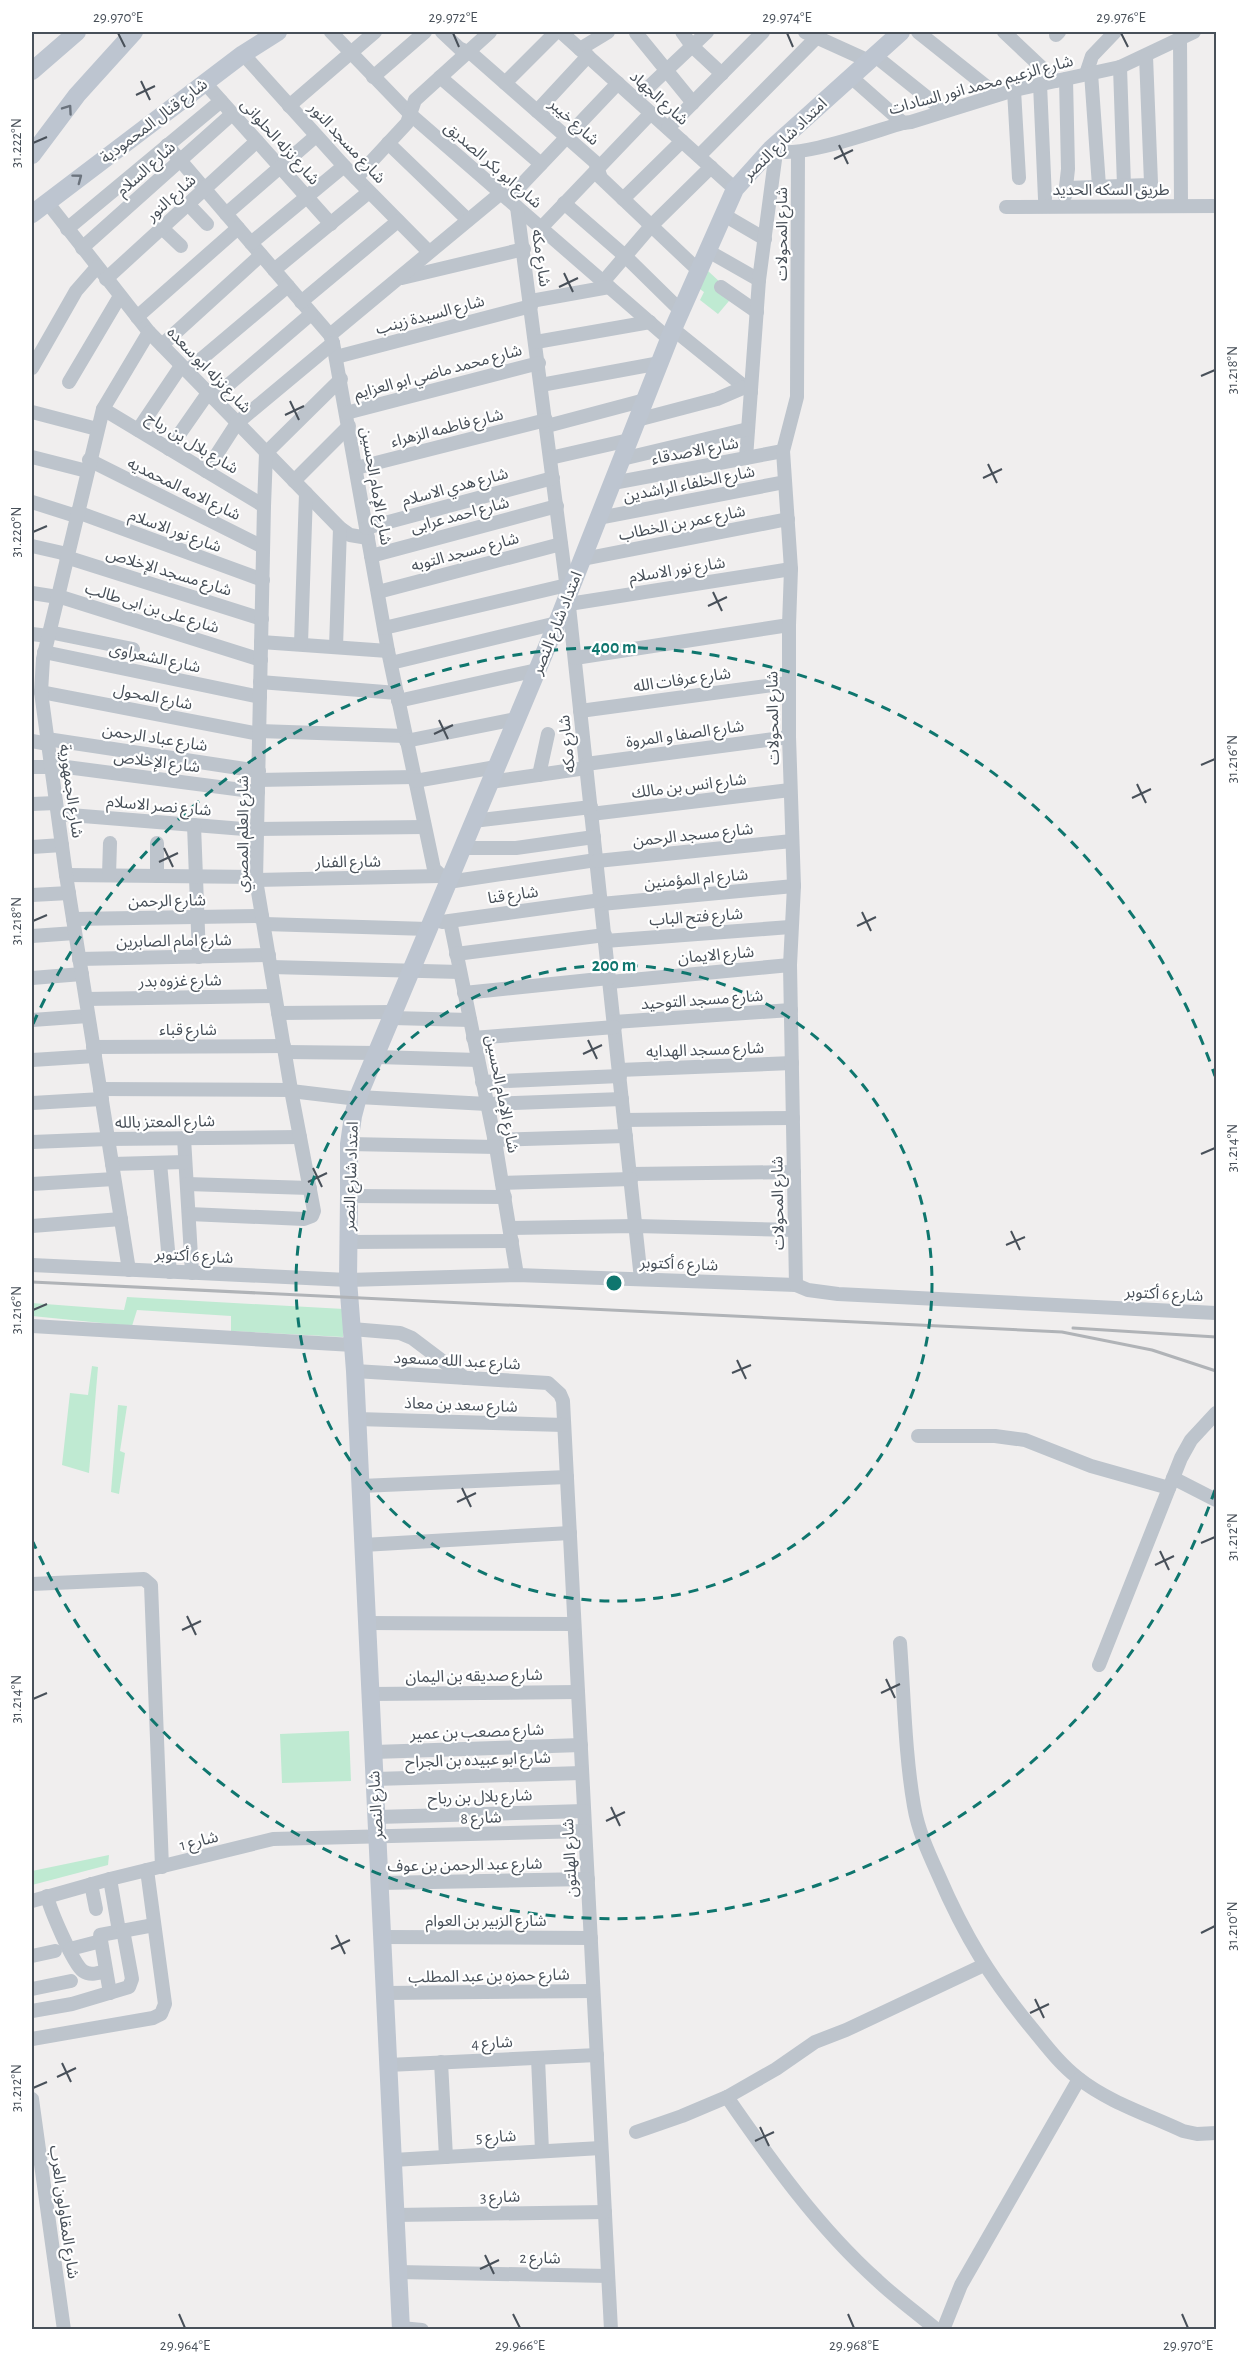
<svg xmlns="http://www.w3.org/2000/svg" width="1248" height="2361" viewBox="0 0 1248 2361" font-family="'Alegreya Sans','Noto Sans Arabic',sans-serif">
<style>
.green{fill:#bfead2}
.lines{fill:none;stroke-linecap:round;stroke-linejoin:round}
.street{stroke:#bdc4cc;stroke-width:14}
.secondary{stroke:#bdc5d0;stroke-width:18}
.rail{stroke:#b0b3b7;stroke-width:3}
.oneway{stroke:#6b737d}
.ticks{fill:none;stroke:#485059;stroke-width:2}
.ring{fill:none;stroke:#0f766e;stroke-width:3;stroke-dasharray:10 8}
.labels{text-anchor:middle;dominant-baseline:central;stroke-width:4.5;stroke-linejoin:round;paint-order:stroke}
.street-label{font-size:16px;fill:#485059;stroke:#fff}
.centre{fill:#0f766e;stroke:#fff;stroke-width:3}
.ring-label{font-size:18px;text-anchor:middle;font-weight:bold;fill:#0f766e;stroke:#fff;stroke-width:4.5;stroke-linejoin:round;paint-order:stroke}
.neatline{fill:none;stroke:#485059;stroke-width:2}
.ticks-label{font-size:15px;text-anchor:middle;fill:#485059}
</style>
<rect width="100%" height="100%" fill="#f0eeee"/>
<!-- green -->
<g class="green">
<polygon points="708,271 734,295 718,314 700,300 704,292 697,287"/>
<polygon points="127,1297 344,1309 343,1337 231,1331 231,1316 137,1310 132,1326 32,1316 32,1303 124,1310"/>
<polygon points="92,1366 98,1367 89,1473 62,1465 70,1393 88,1395"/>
<polygon points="118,1405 127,1406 120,1451 125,1453 119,1494 111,1492"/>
<polygon points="349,1731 351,1781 282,1783 280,1734"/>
<polygon points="109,1855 108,1865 32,1885 32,1871"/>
</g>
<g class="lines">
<!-- street -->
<g class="street">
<polyline points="331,32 411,115 669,339"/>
<polyline points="442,32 459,48 472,54 595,162 601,178 699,271"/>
<polyline points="561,32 735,189"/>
<polyline points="682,32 692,46 722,74"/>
<polyline points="805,32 869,61"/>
<polyline points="918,32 997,95"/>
<polyline points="1004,32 1056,81"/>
<polyline points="636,33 693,103"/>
<polyline points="1056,35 1059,32"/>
<polyline points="1180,39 1181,206"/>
<polyline points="580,49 608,32"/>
<polyline points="243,54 344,166 429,252"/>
<polyline points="874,55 944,111"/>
<polyline points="1120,67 1124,186"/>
<polyline points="1091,73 1099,186"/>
<polyline points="1086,74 1092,56 1115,32"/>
<polyline points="373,77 425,32"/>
<polyline points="440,77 541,164"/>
<polyline points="851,77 903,123"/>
<polyline points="205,83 331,224"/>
<polyline points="505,83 556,32"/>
<polyline points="1040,84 1045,199"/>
<polyline points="1014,90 1019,178"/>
<polyline points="636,99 707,32"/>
<polyline points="289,106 375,32"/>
<polyline points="537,111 588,56"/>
<polyline points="668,128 763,32"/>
<polyline points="388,143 468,220"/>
<polyline points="167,145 330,335 333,343 388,651 434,869 448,882 596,860"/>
<path d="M 771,149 C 792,162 877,130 903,123 L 911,122 L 1014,90 L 1120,67 L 1194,32"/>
<polyline points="699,156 817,37"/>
<polyline points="356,178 407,123 415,100 490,32"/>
<polyline points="1067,188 1148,185 1151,183 1146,56"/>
<polyline points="1065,196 1068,169 1066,79"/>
<polyline points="508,199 618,83"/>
<polyline points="623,199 682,141"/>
<polyline points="47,202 149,332 340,528 350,535 368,538"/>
<polyline points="564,203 625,256 681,311"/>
<polyline points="188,204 207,224"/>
<polyline points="517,207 568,597 641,1279"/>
<polyline points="1006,207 1216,206"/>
<polyline points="226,214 316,136"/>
<polyline points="724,215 765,239"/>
<polyline points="162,228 181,246"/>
<polyline points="541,228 651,113"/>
<polyline points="67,229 221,101"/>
<polyline points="251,243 344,166"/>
<polyline points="82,248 232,114"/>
<polyline points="708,251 759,280"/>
<polyline points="274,270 369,192"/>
<polyline points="402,278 524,249"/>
<polyline points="106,279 257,141"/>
<polyline points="603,282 651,226 711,167"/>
<polyline points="721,287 757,312"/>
<polyline points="531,301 609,287"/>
<polyline points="301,302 398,221"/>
<polyline points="137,317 238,228"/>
<polyline points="673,329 751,392"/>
<polyline points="330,335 501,193"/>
<polyline points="536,342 650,322"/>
<polyline points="162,345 261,255"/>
<polyline points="336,357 531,306"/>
<polyline points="32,368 76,291 97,267"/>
<polyline points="187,371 288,286"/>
<polyline points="69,382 120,296"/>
<polyline points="541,385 660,363"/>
<polyline points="213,398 311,314"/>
<polyline points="103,409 264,506"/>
<polyline points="32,412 97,429"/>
<polyline points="346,413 539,363"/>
<polyline points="637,420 717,399 745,387"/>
<polyline points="547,426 645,400"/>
<polyline points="138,430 181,366"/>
<polyline points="169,449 208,393"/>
<polyline points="32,457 87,471"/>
<polyline points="550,458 629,440"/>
<polyline points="746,458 759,280 776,152"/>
<polyline points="622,459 748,429"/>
<polyline points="89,460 263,547"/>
<polyline points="356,468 546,420"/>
<polyline points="206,471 237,423 333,343"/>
<polyline points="294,481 349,426"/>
<polyline points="613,483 783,451"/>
<polyline points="32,502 76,516"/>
<polyline points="77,512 263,580"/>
<polyline points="599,518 785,482"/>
<polyline points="366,528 553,478"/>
<polyline points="32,546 67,554"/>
<polyline points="371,556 557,506"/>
<polyline points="66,557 262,619"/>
<polyline points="583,559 788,519"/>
<polyline points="378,592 561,544"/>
<polyline points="32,593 64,598 261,660"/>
<polyline points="569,604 791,569"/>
<polyline points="384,628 567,585"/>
<polyline points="49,632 133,649"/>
<polyline points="32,634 48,636"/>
<polyline points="261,642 388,651"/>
<polyline points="301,644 306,493"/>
<polyline points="336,647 340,528"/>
<polyline points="44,652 260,697"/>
<polyline points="575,658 789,625"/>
<polyline points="391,663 557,623"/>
<polyline points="260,682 397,693"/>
<polyline points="41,692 259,734"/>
<polyline points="398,701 537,670"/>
<polyline points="580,711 788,683"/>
<polyline points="259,731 405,736"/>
<polyline points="47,739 259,771"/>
<polyline points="32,741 48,744"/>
<polyline points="406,741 516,719"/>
<polyline points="586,764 789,737"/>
<polyline points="51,765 258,792"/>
<polyline points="32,767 51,767"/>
<polyline points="539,775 548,734"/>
<polyline points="258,780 414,777"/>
<polyline points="415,781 496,767"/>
<polyline points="490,782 586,768"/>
<polyline points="32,804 56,803"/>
<polyline points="58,814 257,830"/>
<polyline points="591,814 790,790"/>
<polyline points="473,821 591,807"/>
<polyline points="194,825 199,957"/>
<polyline points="257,829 424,827"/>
<polyline points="157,843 157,876"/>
<polyline points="32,847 62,845"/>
<polyline points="462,848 516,848 594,837"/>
<polyline points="597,861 792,841"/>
<polyline points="66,875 256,877"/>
<polyline points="109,875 110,843"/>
<polyline points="256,880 440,876"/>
<polyline points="32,895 69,893"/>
<polyline points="601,904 794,886"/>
<polyline points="73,919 262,916"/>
<polyline points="450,921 496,1147 517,1275"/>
<polyline points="442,922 601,900"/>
<polyline points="264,924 428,929"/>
<polyline points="32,936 75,933"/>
<polyline points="605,941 790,927"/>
<polyline points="456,954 605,935"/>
<polyline points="79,959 269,955"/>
<polyline points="271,967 460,972"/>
<polyline points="32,978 82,974"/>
<polyline points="610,982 790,965"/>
<polyline points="464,993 609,978"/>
<polyline points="86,999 275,996"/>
<polyline points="278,1013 394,1012"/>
<polyline points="392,1018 470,1020"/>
<polyline points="32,1020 88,1016"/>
<polyline points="614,1022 791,1010"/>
<polyline points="473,1038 615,1027"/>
<polyline points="93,1047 284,1046"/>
<polyline points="285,1052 378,1053"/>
<polyline points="377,1057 478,1060"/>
<polyline points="32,1060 95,1056"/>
<polyline points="619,1070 792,1063"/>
<polyline points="482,1082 620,1076"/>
<polyline points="100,1089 291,1090"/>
<polyline points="291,1091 358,1099"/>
<polyline points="358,1097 487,1104 622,1099"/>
<polyline points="32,1103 102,1099"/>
<polyline points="624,1120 793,1118"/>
<polyline points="184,1138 192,1273"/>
<polyline points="494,1140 626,1136"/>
<polyline points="32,1142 108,1139 300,1137"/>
<polyline points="349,1144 496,1147"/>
<polyline points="160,1163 170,1272"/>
<polyline points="112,1164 185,1162"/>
<polyline points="630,1174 794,1172"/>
<polyline points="502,1183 631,1179"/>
<polyline points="32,1184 114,1179"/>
<polyline points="187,1184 310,1188"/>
<polyline points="349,1196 505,1197"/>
<polyline points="189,1214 304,1219 312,1216 314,1211 291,1090 256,880 264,506 266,453 341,379"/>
<polyline points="32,1226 121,1219"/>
<polyline points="510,1228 636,1226 795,1230"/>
<polyline points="349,1242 512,1241"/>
<polyline points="32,1265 348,1280 517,1275 796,1285 808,1290 838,1294 1216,1313"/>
<polyline points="129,1270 66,875 41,692 43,659 103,409 149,332"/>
<polyline points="796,1285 790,965 794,886 789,737 789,625 791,569 783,451 797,397 798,152"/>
<polyline points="32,1326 353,1345"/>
<polyline points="352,1329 400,1333 412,1338 465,1378"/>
<polyline points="355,1371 548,1383 560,1394 563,1401 611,2330"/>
<polyline points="357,1419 564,1425"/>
<polyline points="918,1436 995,1436 1025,1440 1091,1466 1169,1488"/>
<polyline points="1173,1478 1216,1500"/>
<polyline points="361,1486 567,1477"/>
<polyline points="363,1545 570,1533"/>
<polyline points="32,1584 144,1579 151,1585 162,1867"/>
<polyline points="367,1623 574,1624"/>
<path d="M 900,1643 C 904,1695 905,1755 914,1806 C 918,1830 928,1852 938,1874 C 965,1937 991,1979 1035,2032 C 1048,2048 1061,2065 1078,2078 C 1108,2102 1149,2115 1183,2131 L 1197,2134 L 1216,2133"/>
<polyline points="1099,1665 1181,1458 1191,1440 1216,1413"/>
<polyline points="371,1694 578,1692"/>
<polyline points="374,1752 581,1745"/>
<polyline points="375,1779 582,1773"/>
<polyline points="377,1817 584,1811"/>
<polyline points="110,1879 119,1931"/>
<polyline points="380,1883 588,1879"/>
<polyline points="91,1884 96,1909"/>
<path d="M 47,1896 C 50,1909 73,1964 83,1971 C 90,1976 98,1973 106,1971"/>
<polyline points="32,1901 110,1879 273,1839 585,1831"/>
<polyline points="382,1937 591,1938"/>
<polyline points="70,1949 101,1941"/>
<polyline points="32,1956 55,1951"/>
<polyline points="32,1989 71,1981"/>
<polyline points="110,1993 100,1935 154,1925"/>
<polyline points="385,1993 593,1991"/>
<polyline points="32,2011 72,2004 129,1987 132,1979 123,1930"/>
<polyline points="32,2039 153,2018 161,2014 165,2004 147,1870"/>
<polyline points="538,2058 542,2151"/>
<polyline points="441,2062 446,2157"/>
<polyline points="388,2065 597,2055"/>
<path d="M 727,2097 C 772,2162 818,2227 877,2280 C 896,2298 917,2313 937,2330"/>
<polyline points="32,2099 64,2330"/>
<polyline points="636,2132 682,2116 727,2097 776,2069 815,2042 846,2030 984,1965"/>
<polyline points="393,2160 601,2148"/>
<polyline points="395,2215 605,2212"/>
<polyline points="398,2272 608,2276"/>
<polyline points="401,2328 422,2330"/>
<polyline points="943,2330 961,2285 1079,2079"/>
</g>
<!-- secondary -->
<g class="secondary">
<polyline points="32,71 77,32"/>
<polyline points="32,155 77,95 134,32"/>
<polyline points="32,214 243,54 278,32"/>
<polyline points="401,2330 355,1371 348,1280 349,1196 349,1144 353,1116 358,1097 557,623 673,329 735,189 771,149 901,32"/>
</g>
<!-- rail -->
<g class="rail">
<polyline points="32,1282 1062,1332 1152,1350 1216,1371"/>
<polyline points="1073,1328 1216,1337"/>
</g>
</g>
<!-- one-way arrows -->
<defs><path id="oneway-chevron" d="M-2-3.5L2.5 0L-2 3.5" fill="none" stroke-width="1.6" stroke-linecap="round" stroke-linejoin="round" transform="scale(1.5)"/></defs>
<g class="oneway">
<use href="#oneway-chevron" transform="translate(68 109) rotate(-55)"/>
<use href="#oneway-chevron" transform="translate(78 178) rotate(-37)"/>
</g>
<!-- ticks -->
<path class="ticks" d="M 118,33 L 125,47M 453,33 L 459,47M 787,33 L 793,47M 1121,33 L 1128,47M 141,81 L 150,100M 136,95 L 155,86M 33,143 L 47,137M 839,145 L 848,164M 834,159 L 853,150M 564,273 L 573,292M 559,287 L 578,278M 1201,376 L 1215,370M 290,401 L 299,420M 285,415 L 304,406M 988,464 L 997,483M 983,478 L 1002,469M 33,532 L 47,526M 713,592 L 722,611M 708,606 L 727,597M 439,720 L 448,739M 434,734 L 453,725M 1201,765 L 1215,759M 1137,784 L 1146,803M 1132,798 L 1151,789M 164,848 L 173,867M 159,862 L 178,853M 862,912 L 871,931M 33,921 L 47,915M 857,926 L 876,917M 588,1040 L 597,1059M 583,1054 L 602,1045M 1201,1154 L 1215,1148M 313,1168 L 322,1187M 308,1182 L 327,1173M 1011,1231 L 1020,1250M 1006,1245 L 1025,1237M 33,1310 L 47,1304M 737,1360 L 746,1379M 732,1373 L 751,1365M 462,1488 L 471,1507M 457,1502 L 476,1493M 1201,1543 L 1215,1537M 1160,1551 L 1169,1570M 1155,1565 L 1174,1556M 187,1616 L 196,1635M 182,1630 L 201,1621M 886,1679 L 895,1698M 881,1693 L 900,1684M 33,1699 L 47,1693M 611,1807 L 620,1826M 606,1821 L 625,1812M 1201,1933 L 1215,1926M 336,1935 L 345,1954M 331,1949 L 350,1940M 1035,1999 L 1044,2018M 1030,2013 L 1049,2004M 62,2063 L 71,2082M 57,2077 L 76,2068M 33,2088 L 47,2082M 760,2127 L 769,2146M 755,2141 L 774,2132M 485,2255 L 494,2274M 480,2269 L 499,2260M 179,2314 L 185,2328M 513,2314 L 520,2328M 848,2314 L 854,2328M 1182,2314 L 1188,2328"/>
<!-- distance rings -->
<g class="ring">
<circle cx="614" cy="1283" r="318"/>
<path d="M1215 1490A636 636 0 0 1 33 1542M33 1024A636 636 0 0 1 1215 1076"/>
</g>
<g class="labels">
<!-- street labels -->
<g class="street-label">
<text transform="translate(981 85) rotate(-15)">شارع الزعيم محمد انور السادات</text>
<text transform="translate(659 98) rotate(42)">شارع الجهاد</text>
<text transform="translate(154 121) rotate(-37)">شارع قنال المحمودية</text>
<text transform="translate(574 122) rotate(42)">شارع خيبر</text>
<text transform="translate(785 139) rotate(-44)">امتداد شارع النصر</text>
<text transform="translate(280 142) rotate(48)">شارع نزله الحلوانى</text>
<text transform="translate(347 143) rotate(47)">شارع مسجد النور</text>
<text transform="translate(493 165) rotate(41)">شارع ابو بكر الصديق</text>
<text transform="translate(146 169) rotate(-42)">شارع السلام</text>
<text x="1111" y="190">طريق السكه الحديد</text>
<text transform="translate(171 198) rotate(-42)">شارع النور</text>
<text transform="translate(782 234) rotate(-90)">شارع المحولات</text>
<text transform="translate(541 258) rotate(82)">شارع مكه</text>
<text transform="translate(430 315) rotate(-15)">شارع السيدة زينب</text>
<text transform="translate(209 370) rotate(46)">شارع نزله ابو سعده</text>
<text transform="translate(438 372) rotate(-15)">شارع محمد ماضي ابو العزايم</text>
<text transform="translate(447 428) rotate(-14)">شارع فاطمه الزهراء</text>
<text transform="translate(192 443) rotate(31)">شارع بلال بن رباح</text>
<text transform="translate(695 451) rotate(-11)">شارع الاصدقاء</text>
<text transform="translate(689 484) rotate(-11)">شارع الخلفاء الراشدين</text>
<text transform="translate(376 486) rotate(80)">شارع الإمام الحسين</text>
<text transform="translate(455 487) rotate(-15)">شارع هدي الاسلام</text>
<text transform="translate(184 489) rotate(26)">شارع الامه المحمديه</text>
<text transform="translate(460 515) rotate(-15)">شارع احمد عرابى</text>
<text transform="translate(682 523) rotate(-11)">شارع عمر بن الخطاب</text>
<text transform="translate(175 531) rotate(20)">شارع نور الاسلام</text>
<text transform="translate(465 552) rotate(-15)">شارع مسجد التوبه</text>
<text transform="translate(677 570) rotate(-9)">شارع نور الاسلام</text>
<text transform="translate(169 572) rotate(17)">شارع مسجد الإخلاص</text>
<text transform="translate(152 608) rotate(17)">شارع على بن ابى طالب</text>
<text transform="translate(557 623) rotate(-68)">امتداد شارع النصر</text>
<text transform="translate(155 658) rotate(12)">شارع الشعراوى</text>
<text transform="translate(682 680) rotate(-8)">شارع عرفات الله</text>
<text transform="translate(153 697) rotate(11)">شارع المحول</text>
<text transform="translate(773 718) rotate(-91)">شارع المحولات</text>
<text transform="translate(685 734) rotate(-8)">شارع الصفا و المروة</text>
<text transform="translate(155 738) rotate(9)">شارع عباد الرحمن</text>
<text transform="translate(567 744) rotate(-96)">شارع مكه</text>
<text transform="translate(157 762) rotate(7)">شارع الإخلاص</text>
<text transform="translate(689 786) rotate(-7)">شارع انس بن مالك</text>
<text transform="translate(71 791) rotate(82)">شارع الجمهورية</text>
<text transform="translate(159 806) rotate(5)">شارع نصر الاسلام</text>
<text transform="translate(243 834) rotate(-90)">شارع العلم المصري</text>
<text transform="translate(693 835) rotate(-6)">شارع مسجد الرحمن</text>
<text transform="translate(348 862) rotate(-1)">شارع الفنار</text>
<text transform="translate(696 879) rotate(-5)">شارع ام المؤمنين</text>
<text transform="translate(513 895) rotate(-8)">شارع قنا</text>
<text transform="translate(167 901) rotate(-1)">شارع الرحمن</text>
<text transform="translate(696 917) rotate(-4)">شارع فتح الباب</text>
<text transform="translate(174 941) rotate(-1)">شارع امام الصابرين</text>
<text transform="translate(716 955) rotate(-5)">شارع الايمان</text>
<text transform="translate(180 981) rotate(-1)">شارع غزوه بدر</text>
<text transform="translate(702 1000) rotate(-4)">شارع مسجد التوحيد</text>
<text x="188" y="1030">شارع قباء</text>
<text transform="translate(705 1050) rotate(-2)">شارع مسجد الهدايه</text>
<text transform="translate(502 1094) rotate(79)">شارع الإمام الحسين</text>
<text transform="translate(165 1122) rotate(-1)">شارع المعتز بالله</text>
<text transform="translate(351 1176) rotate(-88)">امتداد شارع النصر</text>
<text transform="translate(778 1203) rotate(-91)">شارع المحولات</text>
<text transform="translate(194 1256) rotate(3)">شارع 6 أكتوبر</text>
<text transform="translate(679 1264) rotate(2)">شارع 6 أكتوبر</text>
<text transform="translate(1164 1294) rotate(3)">شارع 6 أكتوبر</text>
<text transform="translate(457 1361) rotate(3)">شارع عبد الله مسعود</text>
<text transform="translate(461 1405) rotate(2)">شارع سعد بن معاذ</text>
<text transform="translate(474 1676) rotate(-1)">شارع صديقه بن اليمان</text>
<text transform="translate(477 1732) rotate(-2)">شارع مصعب بن عمير</text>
<text transform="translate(478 1760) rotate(-2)">شارع ابو عبيده بن الجراح</text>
<text transform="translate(480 1797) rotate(-2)">شارع بلال بن رباح</text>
<text transform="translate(376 1805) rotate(-93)">شارع النصر</text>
<text transform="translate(481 1818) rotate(-2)">شارع 8</text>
<text transform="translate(199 1841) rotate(-14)">شارع 1</text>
<text transform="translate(570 1858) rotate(-93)">شارع الهلتون</text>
<text transform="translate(465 1865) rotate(-1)">شارع عبد الرحمن بن عوف</text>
<text x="486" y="1921">شارع الزبير بن العوام</text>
<text transform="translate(489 1976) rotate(-1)">شارع حمزه بن عبد المطلب</text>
<text transform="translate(492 2043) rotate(-3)">شارع 4</text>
<text transform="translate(496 2137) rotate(-3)">شارع 5</text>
<text transform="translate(500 2197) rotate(-1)">شارع 3</text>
<text transform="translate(64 2212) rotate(82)">شارع المقاولون العرب</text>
<text transform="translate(540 2258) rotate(1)">شارع 2</text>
</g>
</g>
<circle cx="614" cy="1283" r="9" class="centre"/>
<g class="ring-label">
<text x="614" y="653">400 m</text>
<text x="614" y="971">200 m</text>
</g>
<!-- border -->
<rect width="1248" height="2361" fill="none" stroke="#ffffff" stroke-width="66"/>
<rect x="33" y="33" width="1182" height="2295" class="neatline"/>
<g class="ticks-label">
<text x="118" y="22">29.970°E</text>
<text x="453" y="22">29.972°E</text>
<text x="787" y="22">29.974°E</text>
<text x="1121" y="22">29.976°E</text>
<text transform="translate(16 143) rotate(-90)" y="5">31.222°N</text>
<text transform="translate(1232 370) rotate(-90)" y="5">31.218°N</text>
<text transform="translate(16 532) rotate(-90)" y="5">31.220°N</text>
<text transform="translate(1232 759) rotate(-90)" y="5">31.216°N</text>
<text transform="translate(16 921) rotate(-90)" y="5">31.218°N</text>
<text transform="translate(1232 1148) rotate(-90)" y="5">31.214°N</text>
<text transform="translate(16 1310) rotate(-90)" y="5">31.216°N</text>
<text transform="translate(1232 1537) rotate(-90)" y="5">31.212°N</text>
<text transform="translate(16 1699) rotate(-90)" y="5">31.214°N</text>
<text transform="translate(1232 1926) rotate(-90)" y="5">31.210°N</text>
<text transform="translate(16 2088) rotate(-90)" y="5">31.212°N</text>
<text x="185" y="2350">29.964°E</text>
<text x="520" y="2350">29.966°E</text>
<text x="854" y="2350">29.968°E</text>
<text x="1188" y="2350">29.970°E</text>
</g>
</svg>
